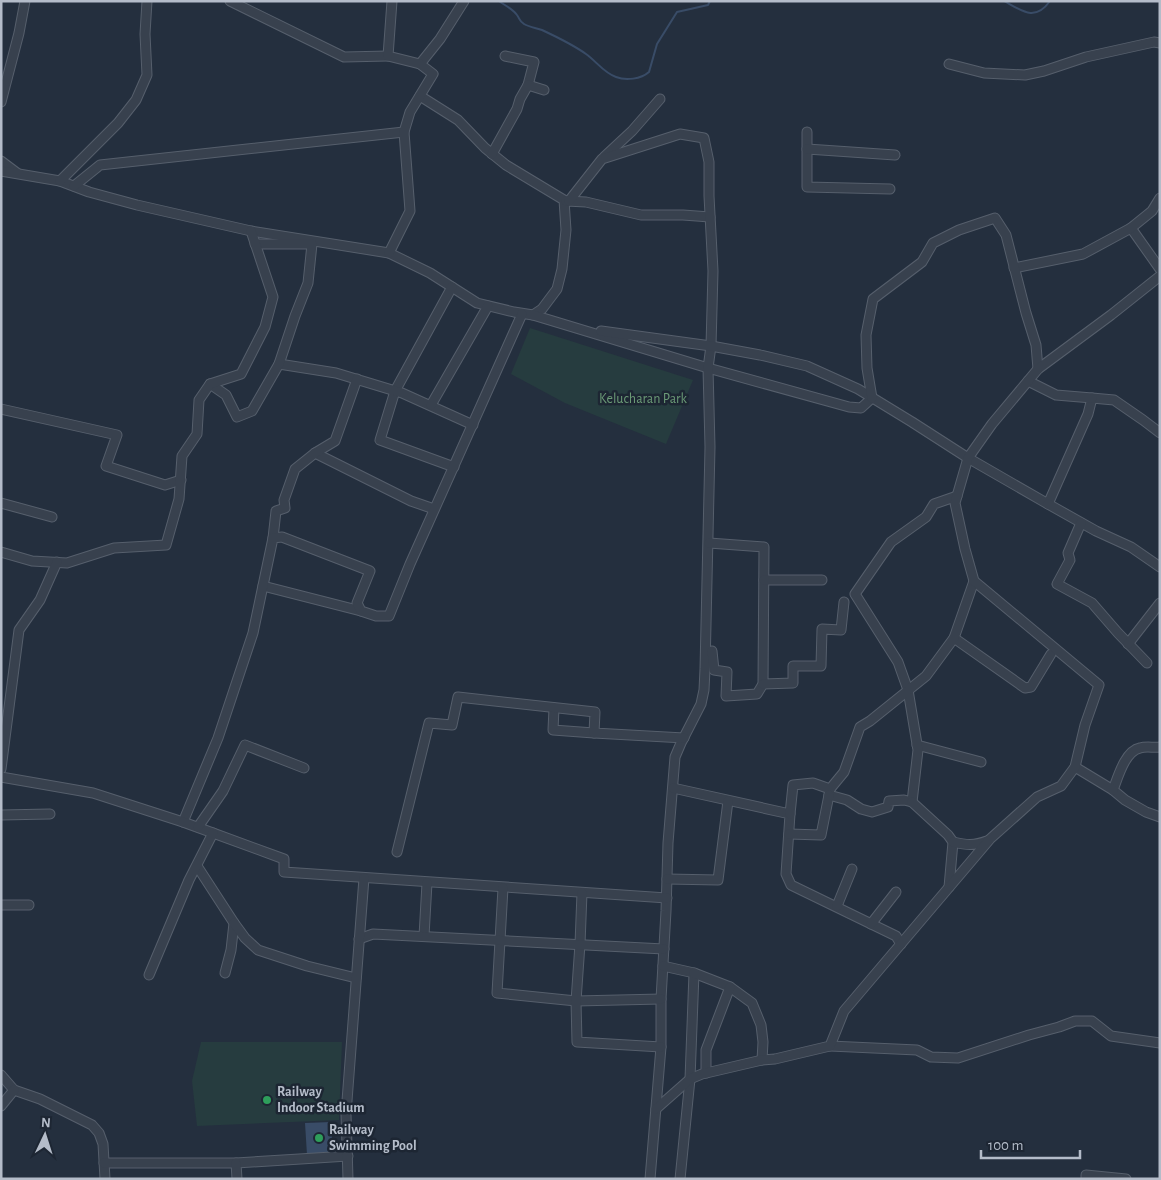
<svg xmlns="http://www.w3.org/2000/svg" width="1161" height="1180" viewBox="0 0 1161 1180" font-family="'Alegreya Sans',sans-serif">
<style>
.green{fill:#263c3f}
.water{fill:#394c67}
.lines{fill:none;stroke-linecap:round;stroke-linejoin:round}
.stream{stroke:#394c67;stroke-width:2}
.minor-casing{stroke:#565f6c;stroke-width:11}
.minor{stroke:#38414e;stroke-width:9}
.leisure-dot{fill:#2e9e5b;stroke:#1d2633;stroke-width:2}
.labels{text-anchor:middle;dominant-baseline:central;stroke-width:5;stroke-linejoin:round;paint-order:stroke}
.park-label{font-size:14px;fill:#6b9a76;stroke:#1d2633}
.poi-label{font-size:14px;font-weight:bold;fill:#b4bcc9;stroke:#1d2633;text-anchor:start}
</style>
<rect width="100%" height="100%" fill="#242f3e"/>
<!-- green -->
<g class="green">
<polygon points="530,328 693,380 666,444 565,403 511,374"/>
<polygon points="201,1042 342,1042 339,1120 197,1126 192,1081"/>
</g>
<!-- water -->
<polygon class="water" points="331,1122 333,1154 307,1155 305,1123"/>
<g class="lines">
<!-- stream -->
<g class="stream">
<path d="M 499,1 C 504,5 513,9 517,15 C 520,19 519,21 524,24 C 529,27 536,28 542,30 C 557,37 572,44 586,54 C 596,61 604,73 616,77 C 626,81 641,79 649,72 L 657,44 L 677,12 L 708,5 L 710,1"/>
<path d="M 1004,1 C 1022,11 1035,22 1050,1"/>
</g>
<!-- minor casing -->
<g class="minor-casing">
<g id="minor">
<polyline points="230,1 344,57 388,56"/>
<polyline points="505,56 534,62 528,85"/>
<polyline points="420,64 440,39 464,1"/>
<polyline points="949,64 984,73 1025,75 1044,71 1086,57 1154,42 1160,43"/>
<polyline points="420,96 458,120 485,148 506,165 564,200 566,230 562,269 557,289 542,309 533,315"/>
<polyline points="1,102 19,33 25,1"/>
<polyline points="807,132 807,187 890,189"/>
<polyline points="807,149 895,155"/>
<polyline points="492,154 517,109 520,99 528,85 544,90"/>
<polyline points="604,157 632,131 660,99"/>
<polyline points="1,161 17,173"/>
<polyline points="1,171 60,181 89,192 137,205 251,231 389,253 430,273 477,303 514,312 533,315 708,368 849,407 861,408 872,398"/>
<polyline points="60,181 118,123 136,100 147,75 145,34 147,1"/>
<polyline points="74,186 100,165 404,132"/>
<polyline points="566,201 586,202 641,215 683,215 710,217"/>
<polyline points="569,201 602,159 680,134 704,138 709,162 709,196 713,271 711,346 708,368 710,447 705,669 704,690 701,704 681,743 675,757 668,843 666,911 661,999 661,1047 650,1179"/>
<polyline points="1131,228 1160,269"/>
<polyline points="389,253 410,211 404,132 410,112 433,74 420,64 388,56 392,1"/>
<polyline points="1014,268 1083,254 1131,228 1152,211 1160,198"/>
<polyline points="452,287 395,391 380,440 454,467"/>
<polyline points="601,331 711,346 760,355 807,366 858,389 912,422 968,458 1048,504 1088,414 1092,398 1114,400 1143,420 1160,433"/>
<polyline points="279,364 336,373 402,393 473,425"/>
<polyline points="1028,381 1056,395 1092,398"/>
<polyline points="210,384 226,395 237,417 252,411 279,364 295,316 308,283 312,244 255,244"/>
<polyline points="872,398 867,368 866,335 873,299 922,262 933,243 959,230 995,218 1006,235 1026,313 1036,345 1038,369"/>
<polyline points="431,405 488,306"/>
<polyline points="1,409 117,435 106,466 165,485 181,480"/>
<polyline points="315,453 411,501 434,509"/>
<polyline points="1,503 52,517"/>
<polyline points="1048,504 1096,531 1131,547 1160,567"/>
<polyline points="1081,523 1068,553 1070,560 1057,584 1092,603 1118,633 1147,663"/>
<polyline points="273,538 276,511 285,508 284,500 295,469 315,453 335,441 357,379"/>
<polyline points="709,543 764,547 763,684 757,694 726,696 727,672 714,670 712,651"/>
<polyline points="1,552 32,561 67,563 114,548 166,545 179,499 182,456 197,434 199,400 210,384 241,374 265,327 273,297 251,231"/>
<polyline points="764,580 822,580"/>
<polyline points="263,586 361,611"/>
<polyline points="954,638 1025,688 1031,687 1051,654"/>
<polyline points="1128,644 1160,603"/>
<polyline points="763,684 793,683 793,666 821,666 822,629 841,630 844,602"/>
<polyline points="554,708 553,730 594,733"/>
<polyline points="917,745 981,762"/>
<path d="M 1160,747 C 1154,748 1146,746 1140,748 C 1125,751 1118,777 1113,790 L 1125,800 L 1146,812 L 1160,817"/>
<polyline points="1075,767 1113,790"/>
<polyline points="1,769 19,630 40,600 57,562"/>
<polyline points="1,777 93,793 183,822 218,738 253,633 273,538 282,537 370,571 357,603 361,611 376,616 389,616 410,564 522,314"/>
<polyline points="673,788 790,814 786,874 791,885 896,936 901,944"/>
<polyline points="830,789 829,795 847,800 861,809 872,812 888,807 889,801 904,800 912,802 918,750 908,690 898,662 855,594 891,542 926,517 934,504 957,496"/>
<polyline points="912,802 948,835 953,842 949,887"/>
<polyline points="790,814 793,785 813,783 830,789 844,772 860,727 870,721 926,676 954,638 974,581"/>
<polyline points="1,815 50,814"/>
<polyline points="183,822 284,859 284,872 667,898"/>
<polyline points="198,827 223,791 245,745 304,768"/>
<polyline points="789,834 821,835 829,795"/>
<path d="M 953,842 C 966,845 974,846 987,841"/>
<polyline points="397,852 429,723 452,725 458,697 595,712 594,733 684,738"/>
<polyline points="197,866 234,923 231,950 225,973"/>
<polyline points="667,879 718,880 728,801"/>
<polyline points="503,888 497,993 576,1001 661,999"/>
<polyline points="582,893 580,944 576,1001 577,1042 661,1047"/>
<polyline points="1,905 29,905"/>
<polyline points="837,906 852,869"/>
<polyline points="234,923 245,938 258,950 307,966 356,978"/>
<polyline points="871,924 896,892"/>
<polyline points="424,936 427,883"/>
<polyline points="359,939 373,934 664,949"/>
<polyline points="663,966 694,973 690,1079 680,1179"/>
<polyline points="694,973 730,987 752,1003 761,1025 763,1042 762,1060"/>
<polyline points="149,975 189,880 213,833"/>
<polyline points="830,1046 917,1050 931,1057 958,1058 1029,1035 1059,1027 1075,1021 1092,1021 1111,1036 1160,1043"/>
<polyline points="706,1073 706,1050 730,987"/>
<polyline points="1,1075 14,1090 40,1099 92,1125 99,1133 103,1144 105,1179"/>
<polyline points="1,1106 14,1090"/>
<polyline points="656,1109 690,1079 702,1074 762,1060 775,1059 830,1046 844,1011 990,839 1037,797 1061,786 1075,767 1085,725 1099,685 974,581 965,549 955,503 968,458 992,424 1038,369 1111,315 1160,276"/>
<polyline points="104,1163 236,1163 348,1156"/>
<polyline points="236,1163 237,1179"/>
<polyline points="348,1179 346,1114 364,878"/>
<polyline points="1086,1179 1086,1175 1126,1179"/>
</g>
</g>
<!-- minor -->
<use href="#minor" class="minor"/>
</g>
<!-- markers -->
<g class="leisure-dot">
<circle cx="267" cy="1100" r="5"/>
<circle cx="319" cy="1138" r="5"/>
</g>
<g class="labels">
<!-- park labels -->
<g class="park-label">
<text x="643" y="399">Kelucharan Park</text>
</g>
<!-- poi labels -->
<g class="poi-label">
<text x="277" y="1092">Railway<tspan x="277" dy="16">Indoor Stadium</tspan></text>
<text x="329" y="1130">Railway<tspan x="329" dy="16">Swimming Pool</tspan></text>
</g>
</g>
<!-- border -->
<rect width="1161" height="1180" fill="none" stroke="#b4bcc9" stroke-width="5"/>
<!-- north arrow -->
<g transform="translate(45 1135) rotate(4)" stroke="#1d2633" stroke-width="4" paint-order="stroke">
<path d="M0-4L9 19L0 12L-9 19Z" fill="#b4bcc9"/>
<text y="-8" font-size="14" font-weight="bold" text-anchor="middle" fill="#b4bcc9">N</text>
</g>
<!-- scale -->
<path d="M981 1150v8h99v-8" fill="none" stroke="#b4bcc9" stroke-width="2.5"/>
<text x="988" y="1150" font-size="15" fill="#b4bcc9" stroke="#1d2633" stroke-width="4" paint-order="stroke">100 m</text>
</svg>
